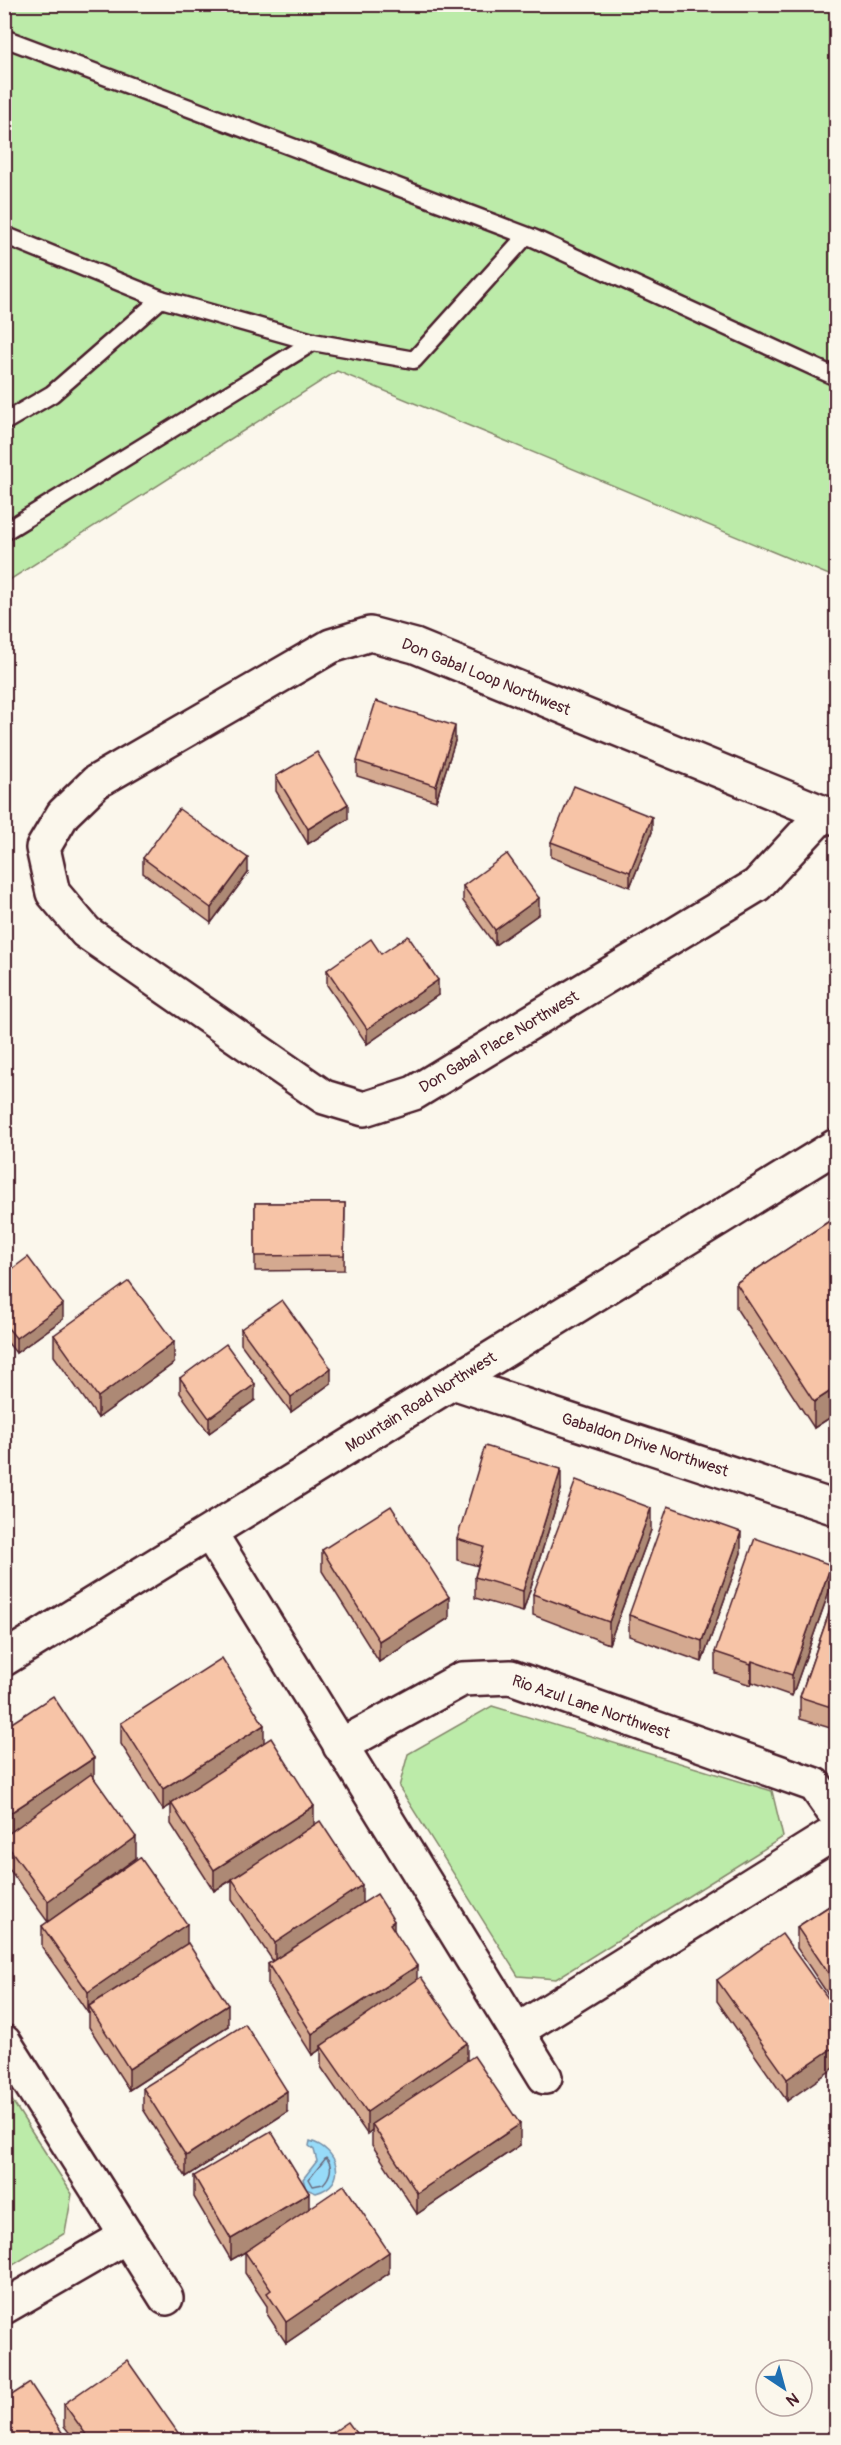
<svg xmlns="http://www.w3.org/2000/svg" width="841" height="2445" viewBox="0 0 841 2445" font-family="Pangolin,sans-serif">
<style>
.green{fill:#bceba9;stroke:#83856a;stroke-width:1.5}
.water{fill:#97dbf9;stroke:#7890a7;stroke-width:1.5}
.lines{fill:none;stroke-linecap:round;stroke-linejoin:round}
.shore{stroke:#696a7d;stroke-width:1.5}
.service-casing{stroke:#4a1f2b;stroke-width:21}
.minor-casing{stroke:#4a1f2b;stroke-width:38}
.tertiary-casing{stroke:#4a1f2b;stroke-width:38}
.service{stroke:#fbf7ec;stroke-width:16}
.minor{stroke:#fbf7ec;stroke-width:33}
.tertiary{stroke:#fbf7ec;stroke-width:33}
.wall{fill:#d4a990;stroke:#4a1f2b;stroke-width:1.5}
.shaded-wall{fill:#ad8975;stroke:#4a1f2b;stroke-width:1.5}
.building{fill:#f7c4a7;stroke:#4a1f2b;stroke-width:1.5}
.labels{text-anchor:middle;dominant-baseline:central;stroke-width:4.5;stroke-linejoin:round;paint-order:stroke}
.street-label{font-size:16px;fill:#4a1f2b;stroke:#fbf7ec}
</style>
<rect width="100%" height="100%" fill="#fbf7ec"/>
<filter id="ink" filterUnits="userSpaceOnUse"><feTurbulence type="fractalNoise" baseFrequency=".0167" numOctaves="2"/><feDisplacementMap in="SourceGraphic" scale="12" xChannelSelector="R" yChannelSelector="G"/><feConvolveMatrix kernelMatrix="1 2 1 2 8 2 1 2 1" color-interpolation-filters="sRGB"/></filter>
<g filter="url(#ink)">
<!-- green -->
<g class="green">
<polygon points="5,5 836,5 836,578 337,371 5,583"/>
<polygon points="492,1706 772,1791 783,1837 556,1979 518,1976 399,1787 408,1754"/>
<polygon points="4,2088 72,2194 65,2233 5,2270"/>
</g>
<!-- water -->
<path class="water" d="M 310,2141 C 339,2149 349,2184 316,2193 L 306,2189 L 303,2179 L 317,2161 L 314,2150 L 309,2146 Z"/>
<g class="lines">
<!-- shore -->
<path class="shore" d="M 326,2158 C 334,2166 330,2177 323,2184 L 313,2186 L 309,2179 Z"/>
<!-- service casing -->
<g class="service-casing">
<g id="service">
<polyline points="4,38 533,238 836,377"/>
<polyline points="4,235 161,299 313,342 4,532"/>
<polyline points="313,342 414,360 526,236"/>
<polyline points="4,422 52,394 161,299"/>
</g>
</g>
<!-- minor casing -->
<g class="minor-casing">
<g id="minor">
<polyline points="823,814 757,885 414,1093 364,1109 324,1097 86,932 53,893 43,848 63,814 96,782 331,646 370,634 415,646 836,818"/>
<polyline points="453,1382 836,1146"/>
<polyline points="210,1533 545,2077"/>
<polyline points="340,1746 462,1679 511,1677 815,1785 836,1815"/>
<polyline points="517,2031 836,1832"/>
<polyline points="4,2042 166,2298"/>
<polyline points="4,2307 127,2236"/>
</g>
</g>
<!-- tertiary casing -->
<g class="tertiary-casing">
<polyline id="tertiary" points="4,1659 453,1382 836,1508"/>
</g>
<!-- service -->
<use href="#service" class="service"/>
<!-- minor -->
<use href="#minor" class="minor"/>
<!-- tertiary -->
<use href="#tertiary" class="tertiary"/>
</g>
<!-- wall -->
<g class="wall">
<polygon points="455,741 436,801 357,776 357,761"/>
<polygon points="276,776 348,819 308,844 276,791"/>
<polygon points="652,832 630,887 551,857 551,842"/>
<polygon points="143,858 248,873 211,923 143,873"/>
<polygon points="463,886 539,914 495,945 463,901"/>
<polygon points="381,954 438,995 367,1044 327,985 327,970"/>
<polygon points="255,1203 345,1203 344,1270 255,1271"/>
<polygon points="837,1216 837,1413 814,1428 736,1308 736,1283"/>
<polygon points="4,1275 63,1319 16,1353 4,1338"/>
<polygon points="241,1329 331,1383 291,1412 241,1344"/>
<polygon points="54,1335 174,1363 98,1418 54,1356"/>
<polygon points="180,1378 255,1400 209,1433 180,1393"/>
<polygon points="561,1490 523,1612 475,1598 475,1577 478,1566 457,1560 457,1539"/>
<polygon points="651,1530 609,1644 533,1615 533,1594"/>
<polygon points="322,1550 449,1618 379,1662 322,1571"/>
<polygon points="741,1553 702,1662 629,1636 629,1615"/>
<polygon points="831,1586 792,1696 752,1682 751,1685 715,1673 715,1652"/>
<polygon points="837,1590 837,1730 800,1719 800,1697"/>
<polygon points="121,1723 264,1743 362,1903 394,1930 417,1980 520,2145 417,2214 372,2145 372,2130 367,2134 321,2067 321,2049 312,2055 268,1985 268,1964 273,1961 232,1900 232,1880 214,1891 171,1824 171,1805 163,1810 121,1744"/>
<polygon points="94,1778 136,1858 72,1905 187,1944 228,2026 129,2090 89,2027 89,2013 88,2013 42,1947 42,1926 48,1922 4,1862 4,1841"/>
<polygon points="837,1901 837,2008 797,1948 797,1927"/>
<polygon points="717,1980 837,2011 787,2101 717,2001"/>
<polygon points="143,2088 287,2112 186,2177 143,2109"/>
<polygon points="194,2176 309,2209 389,2273 286,2343 267,2314 267,2306 245,2273 245,2252 231,2260 194,2197"/>
<polygon points="64,2404 181,2440 75,2440 64,2426"/>
</g>
<!-- shaded-wall -->
<g class="shaded-wall">
<polygon points="455,726 455,741 436,801 436,786"/>
<polygon points="348,804 348,819 308,844 308,829"/>
<polygon points="652,817 652,832 630,887 630,872"/>
<polygon points="248,858 248,873 211,923 211,908"/>
<polygon points="539,898 539,914 495,945 495,930"/>
<polygon points="438,980 438,995 367,1044 367,1029"/>
<polygon points="63,1304 63,1319 16,1353 16,1338"/>
<polygon points="174,1342 174,1363 98,1418 98,1397"/>
<polygon points="331,1368 331,1383 291,1412 291,1397"/>
<polygon points="255,1384 255,1400 209,1433 209,1418"/>
<polygon points="837,1387 837,1413 814,1428 814,1402"/>
<polygon points="561,1469 561,1490 523,1612 523,1591"/>
<polygon points="651,1508 651,1530 609,1644 609,1622"/>
<polygon points="741,1532 741,1553 702,1662 702,1641"/>
<polygon points="831,1565 831,1586 792,1696 792,1675"/>
<polygon points="449,1597 449,1618 379,1662 379,1641"/>
<polygon points="752,1661 752,1682 751,1685 751,1664"/>
<polygon points="264,1725 264,1746 163,1810 163,1789"/>
<polygon points="94,1758 94,1779 4,1838 4,1817"/>
<polygon points="314,1806 314,1827 214,1891 214,1870"/>
<polygon points="136,1837 136,1858 48,1922 48,1901"/>
<polygon points="362,1885 362,1906 275,1964 275,1943"/>
<polygon points="394,1921 394,1942 390,1924"/>
<polygon points="187,1924 187,1945 89,2006 89,2013 88,2013 88,1992"/>
<polygon points="417,1966 417,1987 321,2046 321,2049 312,2055 312,2034"/>
<polygon points="228,2005 228,2026 129,2090 129,2069"/>
<polygon points="467,2043 467,2065 372,2124 372,2130 367,2134 367,2112"/>
<polygon points="837,2045 837,2066 787,2101 787,2079"/>
<polygon points="287,2091 287,2112 186,2177 186,2156"/>
<polygon points="520,2124 520,2145 417,2214 417,2193"/>
<polygon points="309,2193 309,2215 231,2260 231,2239"/>
<polygon points="389,2252 389,2273 286,2343 286,2322"/>
</g>
<!-- building -->
<g class="building">
<polygon points="376,701 455,726 436,786 357,761"/>
<polygon points="317,752 348,804 308,829 276,776"/>
<polygon points="574,786 652,817 630,872 551,842"/>
<polygon points="179,809 248,858 211,908 143,858"/>
<polygon points="507,854 539,898 495,930 463,886"/>
<polygon points="408,936 438,980 367,1029 327,970 371,939 381,954"/>
<polygon points="255,1203 345,1203 344,1255 255,1256"/>
<polygon points="837,1216 837,1387 814,1402 736,1283"/>
<polygon points="28,1257 63,1304 16,1338 4,1323 4,1275"/>
<polygon points="129,1281 174,1342 98,1397 54,1335"/>
<polygon points="282,1300 331,1368 291,1397 241,1329"/>
<polygon points="226,1344 255,1384 209,1418 180,1378"/>
<polygon points="485,1446 561,1469 523,1591 475,1577 484,1547 457,1539"/>
<polygon points="576,1480 651,1508 609,1622 533,1594"/>
<polygon points="391,1506 449,1597 379,1641 322,1550"/>
<polygon points="668,1506 741,1532 702,1641 629,1615"/>
<polygon points="755,1538 831,1565 792,1675 752,1661 751,1664 715,1652"/>
<polygon points="837,1590 837,1709 800,1697"/>
<polygon points="222,1658 264,1725 163,1789 121,1723"/>
<polygon points="53,1696 94,1758 4,1817 4,1728"/>
<polygon points="271,1738 314,1806 214,1870 171,1803"/>
<polygon points="91,1774 136,1837 48,1901 4,1841 4,1837"/>
<polygon points="320,1821 362,1885 275,1943 232,1879"/>
<polygon points="140,1857 187,1924 88,1992 42,1926"/>
<polygon points="377,1894 394,1921 390,1924 417,1966 312,2034 268,1964"/>
<polygon points="837,1901 837,1986 797,1927"/>
<polygon points="782,1934 837,2011 837,2045 787,2079 717,1980"/>
<polygon points="188,1943 228,2005 129,2069 89,2006"/>
<polygon points="421,1977 467,2043 367,2112 321,2046"/>
<polygon points="245,2024 287,2091 186,2156 143,2088"/>
<polygon points="474,2056 520,2124 417,2193 372,2124"/>
<polygon points="271,2131 309,2193 231,2239 194,2176"/>
<polygon points="344,2185 389,2252 286,2322 267,2293 271,2290 245,2252"/>
<polygon points="127,2360 181,2437 176,2440 90,2440 64,2404"/>
<polygon points="30,2383 67,2440 4,2440 4,2400"/>
<polygon points="348,2422 361,2440 322,2440"/>
</g>
</g>
<g class="labels">
<!-- street labels -->
<g class="street-label">
<text transform="translate(486 677) rotate(22)">Don Gabal Loop Northwest</text>
<text transform="translate(499 1042) rotate(-31)">Don Gabal Place Northwest</text>
<text transform="translate(421 1402) rotate(-32)">Mountain Road Northwest</text>
<text transform="translate(645 1445) rotate(18)">Gabaldon Drive Northwest</text>
<text transform="translate(591 1707) rotate(19)">Rio Azul Lane Northwest</text>
</g>
</g>
<!-- margin -->
<rect width="841" height="2445" fill="none" stroke="#fbf7ec" stroke-width="24"/>
<rect x="12" y="12" width="817" height="2421" fill="none" stroke="#4a1f2b" stroke-width="2" filter="url(#ink)"/>
<!-- north arrow -->
<g transform="translate(784 2388) rotate(144)"><circle r="28" fill="#fbf7ec" stroke="#b4a19f" stroke-width="1.5"/>
<path d="M0-4.5L10 22L0 15L-10 22Z" fill="#1f6fb2"/>
<text y="-9" font-size="16" font-weight="bold" text-anchor="middle" fill="#4a1f2b">N</text>
</g>
</svg>
